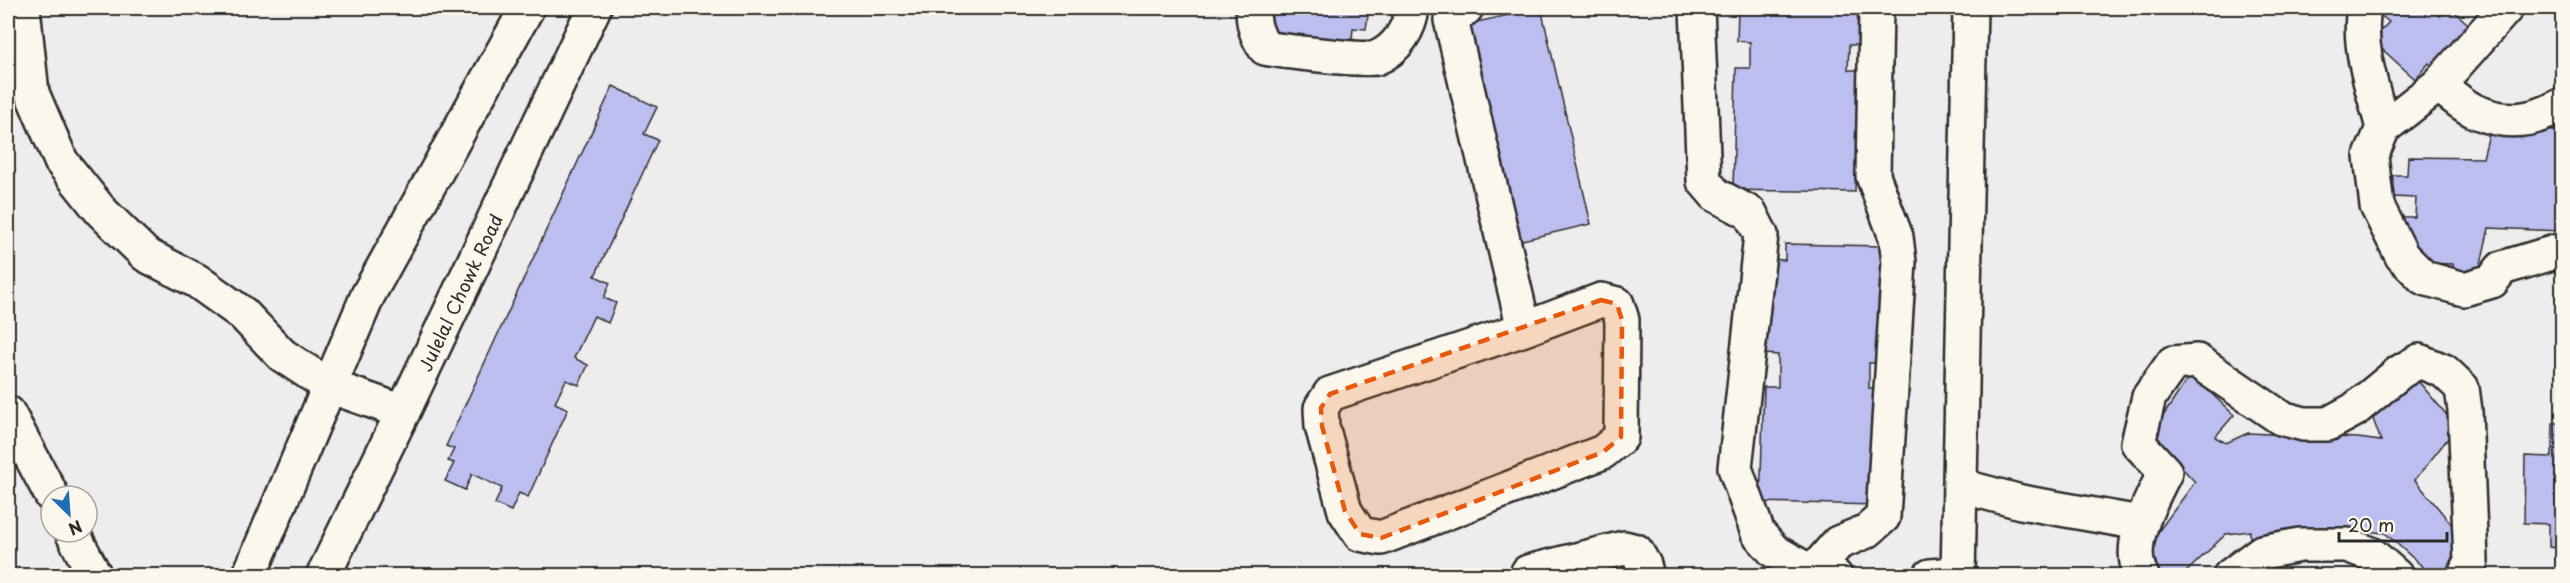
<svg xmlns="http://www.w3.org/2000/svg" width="2570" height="583" viewBox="0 0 2570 583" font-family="'Playpen Sans',sans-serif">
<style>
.building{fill:#bcbef0;stroke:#2b2b2b;stroke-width:1.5}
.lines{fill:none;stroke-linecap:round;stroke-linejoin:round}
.minor-casing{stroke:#2b2b2b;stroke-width:38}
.tertiary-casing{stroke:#2b2b2b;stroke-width:38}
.minor{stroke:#fbf7ec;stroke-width:33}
.tertiary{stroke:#fbf7ec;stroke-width:33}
.marked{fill:#e8590c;fill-opacity:0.2;stroke:#e8590c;stroke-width:4.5;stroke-dasharray:12 8;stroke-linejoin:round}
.labels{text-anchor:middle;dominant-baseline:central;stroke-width:5;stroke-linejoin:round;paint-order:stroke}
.street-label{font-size:18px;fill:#2b2b2b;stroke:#fbf7ec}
</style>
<rect width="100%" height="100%" fill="#eeeced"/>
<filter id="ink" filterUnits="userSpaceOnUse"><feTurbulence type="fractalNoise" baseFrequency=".0167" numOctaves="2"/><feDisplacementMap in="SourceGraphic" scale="12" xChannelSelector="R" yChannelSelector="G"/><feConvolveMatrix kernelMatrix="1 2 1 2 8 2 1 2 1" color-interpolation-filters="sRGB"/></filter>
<g filter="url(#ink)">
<!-- building -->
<g class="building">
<polygon points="1263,8 1369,8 1366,29 1353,28 1351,51 1260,33"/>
<polygon points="1541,8 1591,224 1514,242 1463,25"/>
<polygon points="1738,8 1859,8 1858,45 1849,45 1848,70 1858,70 1855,192 1733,190 1736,68 1750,68 1750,42 1737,41"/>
<polygon points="2386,8 2431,8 2440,16 2450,8 2475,30 2441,74 2429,63 2415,79 2372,40 2389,22 2379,14"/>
<polygon points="613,86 657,107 644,134 658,140 595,276 610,283 604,298 616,303 608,323 594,316 574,358 588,365 579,385 566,380 555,403 568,409 528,497 519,493 511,511 495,504 502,488 472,474 465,490 445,481 454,463 448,461 454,449 446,446"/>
<polygon points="2490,130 2562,131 2562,231 2489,228 2480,268 2453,279 2453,264 2416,263 2402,249 2403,217 2415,217 2416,198 2392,197 2393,175 2407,175 2408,157 2483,158"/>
<polygon points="1785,244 1882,246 1879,363 1869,363 1869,388 1878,388 1875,505 1760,502 1764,387 1778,387 1778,355 1765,354 1767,259 1785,260"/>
<polygon points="2191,374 2234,415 2215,437 2226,443 2248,433 2358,438 2381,441 2373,419 2413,375 2457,427 2415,480 2462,537 2443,576 2433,576 2385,533 2352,530 2353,537 2250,538 2250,531 2226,534 2182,576 2156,576 2149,571 2156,562 2143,552 2195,482 2151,434"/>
<polygon points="2553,423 2562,423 2562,566 2557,566 2557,548 2549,547 2549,524 2524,523 2525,456 2552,457"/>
</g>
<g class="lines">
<!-- minor casing -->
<g class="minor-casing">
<g id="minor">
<polyline points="23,8 32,93 61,161 101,211 146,255 197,281 243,314 282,355 329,386 403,412"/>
<path d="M 1253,8 C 1253,24 1256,35 1265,48 C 1280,51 1366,61 1376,58 C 1397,50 1410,28 1412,8"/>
<polyline points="1466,8 1451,20 1524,329 1330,394 1321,408 1322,426 1345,511 1360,534 1381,538 1603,452 1621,437 1622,320 1617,304 1601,300 1524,329"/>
<polyline points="1697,8 1704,181 1716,195 1750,213 1761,235 1735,468 1758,533 1774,551 1812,573 1835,576"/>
<path d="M 2364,8 C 2357,47 2373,90 2383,128"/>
<polyline points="2506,8 2438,85 2383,128 2371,156 2377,206 2402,256 2424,278 2464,289 2492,281 2502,268 2562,250"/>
<path d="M 2438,85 C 2450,93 2463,107 2477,112 C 2508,125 2534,121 2562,105"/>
<polyline points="8,413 52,496"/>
<polyline points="1961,486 2021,502 2140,523"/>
<polyline points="72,532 95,576"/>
<polyline points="1812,573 1838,543 1867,531 1883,517 1899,262 1896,237 1873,176 1876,8"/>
<polyline points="1526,576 1528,572 1624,548 1636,551 1644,565 1647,576"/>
<polyline points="1930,576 1958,574"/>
<polyline points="1958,576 1970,8"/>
<path d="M 2142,576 C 2124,546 2152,499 2165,472 L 2138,443 L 2149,397 L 2173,363 L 2197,361 L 2281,418 L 2304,424 L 2328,424 L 2354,410 L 2400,372 L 2419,361 L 2444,371 L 2462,388 L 2465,411 L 2471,561 L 2466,576"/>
<polyline points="2230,576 2262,552 2300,545 2347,545 2371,554 2396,576"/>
</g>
</g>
<!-- tertiary casing -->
<g class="tertiary-casing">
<g id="tertiary">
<polyline points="249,576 368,295 527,8"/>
<path id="s1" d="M 323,576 L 403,412 L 594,8"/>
</g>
</g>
<!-- minor -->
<use href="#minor" class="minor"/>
<!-- tertiary -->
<use href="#tertiary" class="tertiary"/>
</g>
</g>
<!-- marked area -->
<path class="marked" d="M 1601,300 L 1617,304 L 1622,320 L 1621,437 L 1603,452 L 1381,538 L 1360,534 L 1345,511 L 1322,426 L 1321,408 L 1330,394 Z"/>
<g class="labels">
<!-- street labels -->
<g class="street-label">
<text stroke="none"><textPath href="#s1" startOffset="315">Julelal Chowk Road</textPath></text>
</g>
</g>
<!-- margin -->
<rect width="2570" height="583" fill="none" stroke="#fbf7ec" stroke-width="30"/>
<rect x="15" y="15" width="2540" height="553" fill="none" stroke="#2b2b2b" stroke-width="2" filter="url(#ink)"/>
<!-- north arrow -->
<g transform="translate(69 514) rotate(155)"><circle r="28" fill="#fbf7ec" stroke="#a8a59f" stroke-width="1.5"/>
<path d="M0-4.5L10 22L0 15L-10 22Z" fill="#1f6fb2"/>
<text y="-9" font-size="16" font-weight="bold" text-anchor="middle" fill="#2b2b2b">N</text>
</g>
<!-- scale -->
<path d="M2339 532v9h108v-9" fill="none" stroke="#2b2b2b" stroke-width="3"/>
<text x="2348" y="532" font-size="18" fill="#2b2b2b" stroke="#fbf7ec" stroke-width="4.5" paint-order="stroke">20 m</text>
</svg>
